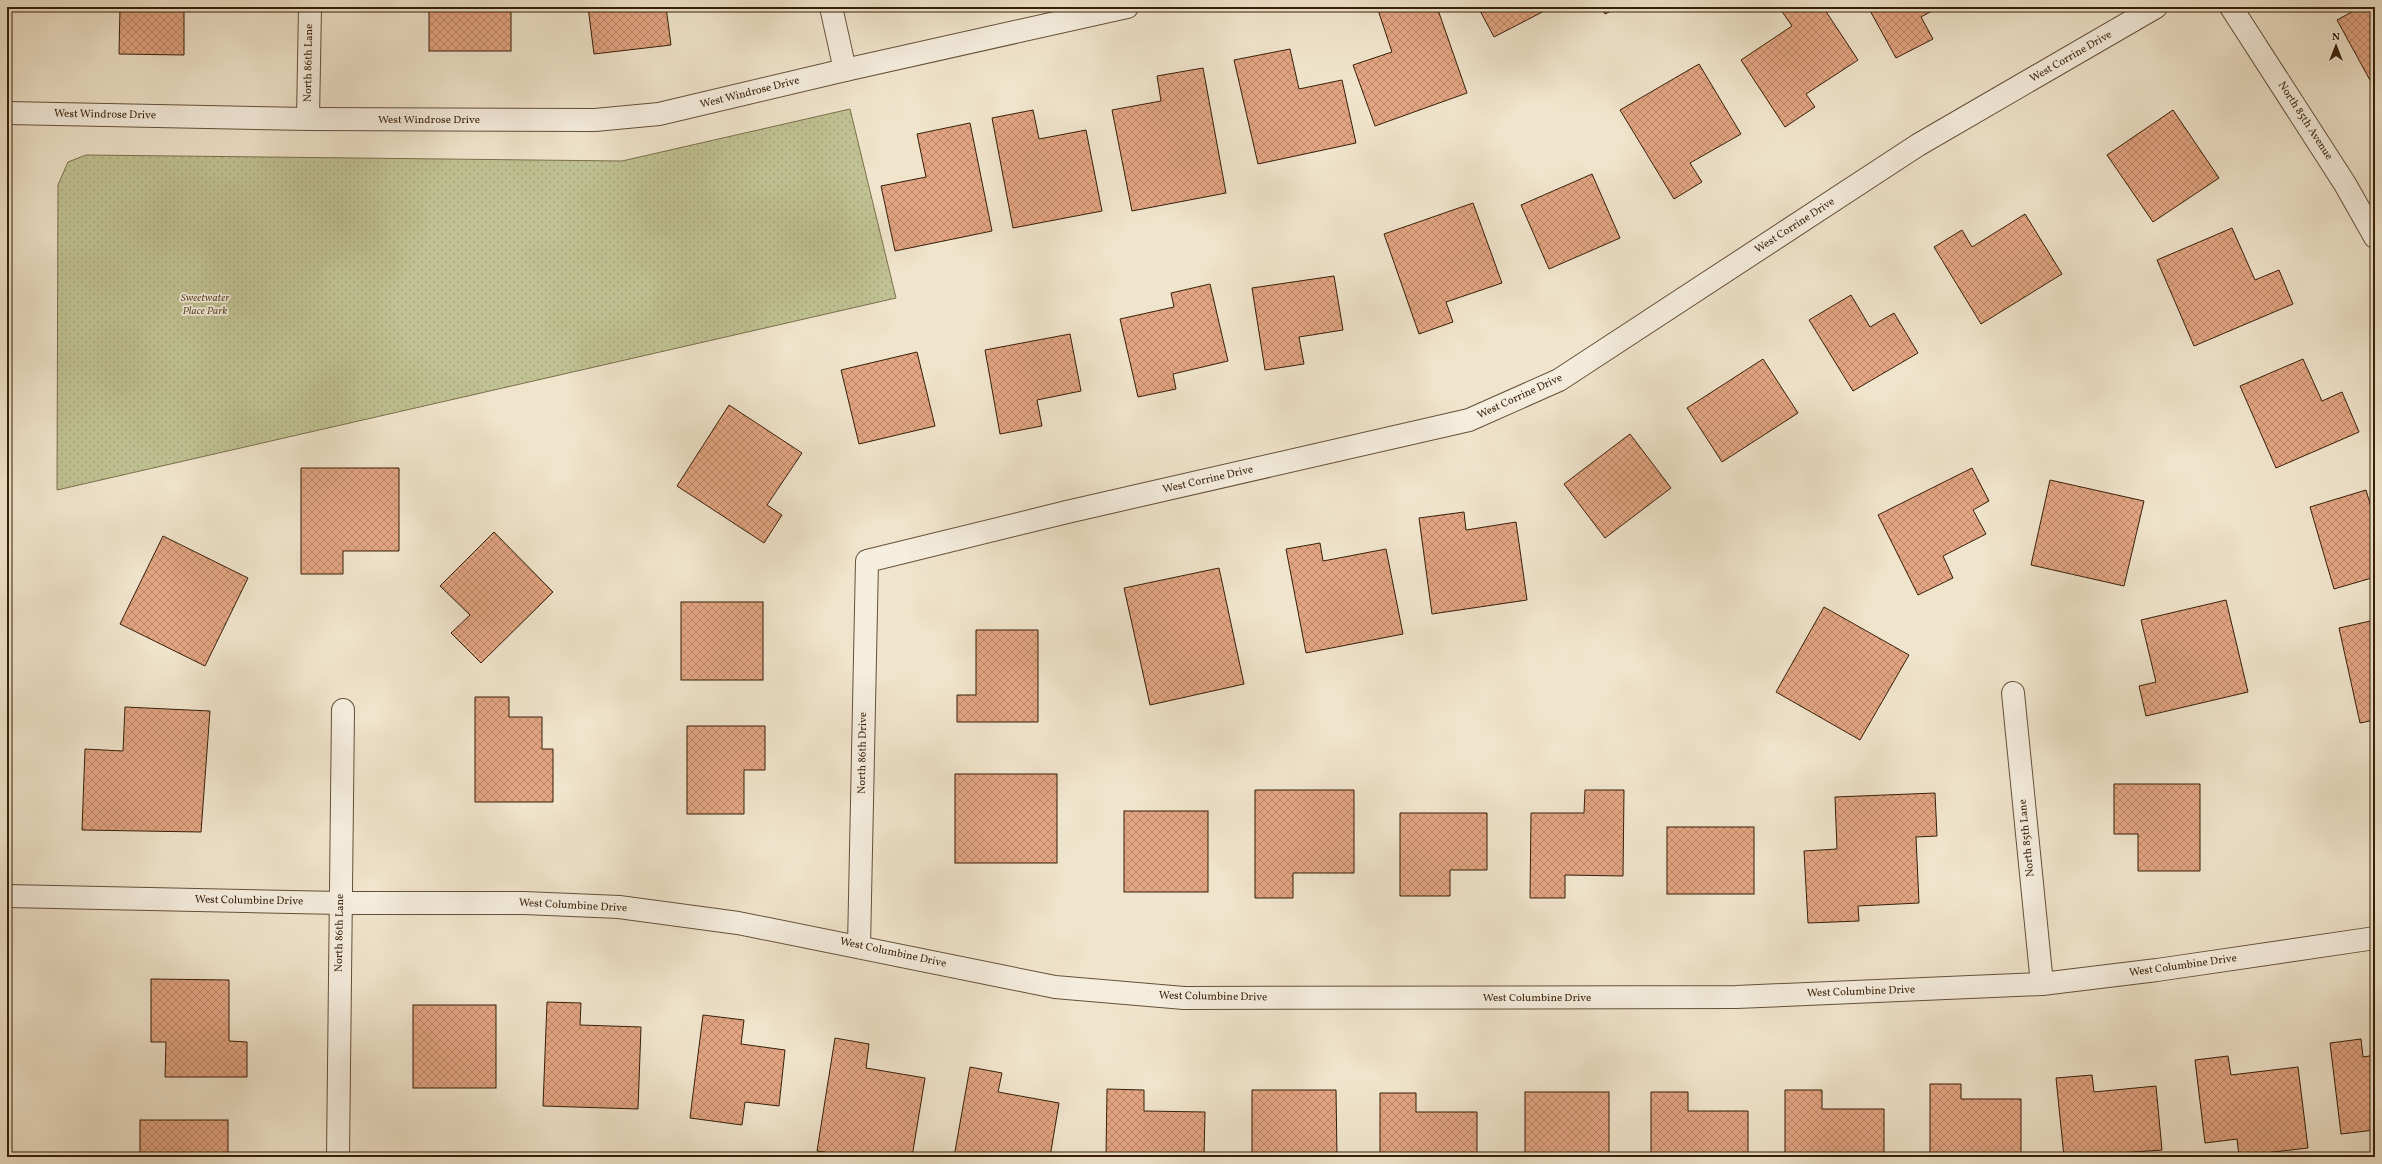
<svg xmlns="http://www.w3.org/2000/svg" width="2382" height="1164" viewBox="0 0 2382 1164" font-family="Vollkorn,serif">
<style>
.park{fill:url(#park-dots);stroke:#7b704d}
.building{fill:url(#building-cross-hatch);stroke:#361f07}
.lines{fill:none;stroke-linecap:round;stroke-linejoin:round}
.street-casing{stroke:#645038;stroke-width:24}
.street{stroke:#f5edde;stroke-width:22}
.labels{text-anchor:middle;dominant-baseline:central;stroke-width:3.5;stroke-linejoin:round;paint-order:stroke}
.street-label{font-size:11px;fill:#361f07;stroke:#f5edde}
.park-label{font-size:11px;font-style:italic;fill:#5f5031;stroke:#f5edde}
</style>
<defs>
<pattern id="park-dots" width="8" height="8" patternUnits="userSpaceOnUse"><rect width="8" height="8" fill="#c0c293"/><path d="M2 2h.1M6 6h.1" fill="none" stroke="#a6a67d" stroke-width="1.8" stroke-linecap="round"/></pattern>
<pattern id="building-cross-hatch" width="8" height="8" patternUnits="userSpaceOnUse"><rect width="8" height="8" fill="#e3a583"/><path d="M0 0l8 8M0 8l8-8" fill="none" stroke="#b98669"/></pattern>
</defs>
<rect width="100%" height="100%" fill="#f0e4cc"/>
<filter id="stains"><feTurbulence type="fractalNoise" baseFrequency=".005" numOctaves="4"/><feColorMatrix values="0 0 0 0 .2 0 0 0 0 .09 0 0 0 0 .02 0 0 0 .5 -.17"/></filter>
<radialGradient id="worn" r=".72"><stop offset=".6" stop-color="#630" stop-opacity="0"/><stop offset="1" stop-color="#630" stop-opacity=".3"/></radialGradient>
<!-- park -->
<polygon class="park" points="850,109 896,298 57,490 58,185 68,162 86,155 622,161"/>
<!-- building -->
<g class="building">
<polygon points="120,7 227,7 227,11 184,11 184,55 119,54"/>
<rect x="429" y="7" width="82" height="44"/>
<polygon points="588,7 666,7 671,45 594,54"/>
<polygon points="1377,7 1437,7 1467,93 1375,126 1353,65 1392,52"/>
<polygon points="1478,7 1552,7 1494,37"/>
<polygon points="1601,7 1619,7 1605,14"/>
<polygon points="1786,7 1823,7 1858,60 1806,94 1815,107 1785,127 1741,60 1792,26 1781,10"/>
<polygon points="1868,7 1939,7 1921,17 1933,39 1896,58"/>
<polygon points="2361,7 2375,7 2375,80 2371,82 2337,20"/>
<polygon points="1290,49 1299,89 1342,80 1356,143 1258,164 1234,60"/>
<polygon points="1699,64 1741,134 1690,163 1702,182 1674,199 1620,110"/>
<polygon points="1203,68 1226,193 1132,211 1112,110 1161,101 1157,76"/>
<polygon points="1033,110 1039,139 1086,130 1102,211 1013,228 992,118"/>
<polygon points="2173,110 2219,178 2153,222 2107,155"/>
<polygon points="970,123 992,231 895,251 881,186 926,177 917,134"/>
<polygon points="1592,174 1620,238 1549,269 1521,205"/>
<polygon points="1473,203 1502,283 1446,302 1453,322 1419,334 1384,234"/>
<polygon points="2025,214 2062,274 1981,324 1934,247 1962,230 1972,247"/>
<polygon points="2232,228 2255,280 2279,270 2293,304 2194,346 2157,260"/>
<polygon points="1334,276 1343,330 1299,337 1304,364 1265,370 1252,288"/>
<polygon points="1210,284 1228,361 1173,374 1176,389 1138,397 1120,319 1174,307 1171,293"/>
<polygon points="1851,295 1870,327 1894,313 1918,353 1853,391 1809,320"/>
<polygon points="1070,334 1081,391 1037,400 1042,426 1000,434 985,350"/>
<polygon points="917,352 935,426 859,444 841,370"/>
<polygon points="1763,359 1798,413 1722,462 1687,408"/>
<polygon points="2303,359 2322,401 2342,392 2359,432 2276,468 2240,386"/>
<polygon points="729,405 802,453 767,505 782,515 764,543 677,486"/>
<polygon points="1630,434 1671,488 1605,538 1564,484"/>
<polygon points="301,468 399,468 399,551 343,551 343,574 301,574"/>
<polygon points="1972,468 1989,501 1973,510 1986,534 1943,556 1953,578 1918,595 1878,515"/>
<polygon points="2050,480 2144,501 2124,586 2031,565"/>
<polygon points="2366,490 2375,520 2375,577 2334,589 2310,507"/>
<polygon points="1464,512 1466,530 1516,522 1527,600 1432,614 1419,518"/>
<polygon points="494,532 553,592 481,663 451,633 470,615 440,586"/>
<polygon points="163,536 248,578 205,666 120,624"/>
<polygon points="1320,543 1323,561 1386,549 1403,634 1306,653 1286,549"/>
<polygon points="1219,568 1244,684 1150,705 1124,588"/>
<polygon points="2226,600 2248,692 2146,716 2139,686 2156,682 2141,620"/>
<rect x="681" y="602" width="82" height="78"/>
<polygon points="1824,607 1909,655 1860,740 1776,692"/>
<polygon points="2375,620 2375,720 2360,723 2339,628"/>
<polygon points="976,630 1038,630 1038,722 957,722 957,695 976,695"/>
<polygon points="475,697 509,697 509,717 542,717 542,749 553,749 553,802 475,802"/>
<polygon points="125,707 210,711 201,832 82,830 85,749 123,751"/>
<polygon points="687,726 765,726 765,770 744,770 744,814 687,814"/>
<rect x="955" y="774" width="102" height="89"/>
<polygon points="2114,784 2200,784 2200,871 2138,871 2138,834 2114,834"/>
<polygon points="1255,790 1354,790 1354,873 1293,873 1293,898 1255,898"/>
<polygon points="1585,790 1624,790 1623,876 1565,875 1565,898 1530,898 1531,813 1584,813"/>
<polygon points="1935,793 1937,836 1916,837 1919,903 1858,906 1859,921 1808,923 1804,851 1837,849 1835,797"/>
<rect x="1124" y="811" width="84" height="81"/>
<polygon points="1400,813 1487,813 1487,870 1450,870 1450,896 1400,896"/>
<rect x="1667" y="827" width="87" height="67"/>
<polygon points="151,979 229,980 229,1041 247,1042 247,1077 165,1077 166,1042 151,1042"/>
<polygon points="547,1002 581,1003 580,1025 641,1027 638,1109 543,1106"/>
<rect x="413" y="1005" width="83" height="83"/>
<polygon points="703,1015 744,1020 741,1044 785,1050 779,1106 745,1102 742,1125 690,1118"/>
<polygon points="835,1038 869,1044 866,1068 925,1078 912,1157 855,1157 817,1151"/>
<polygon points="2361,1039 2363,1057 2375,1055 2375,1130 2341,1134 2330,1043"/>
<polygon points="2228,1056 2231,1075 2298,1067 2308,1148 2239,1156 2237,1139 2205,1143 2195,1060"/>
<polygon points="970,1067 1002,1073 998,1092 1059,1103 1050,1157 954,1157"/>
<polygon points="2092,1075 2094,1092 2156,1086 2162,1150 2064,1157 2056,1078"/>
<polygon points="1930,1084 1961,1084 1961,1099 2021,1099 2021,1157 1930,1157"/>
<polygon points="1107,1089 1144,1090 1144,1111 1205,1112 1204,1157 1106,1157"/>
<polygon points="1252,1090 1336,1090 1337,1157 1233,1157 1233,1154 1252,1154"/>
<polygon points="1785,1090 1822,1090 1822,1109 1884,1109 1884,1157 1785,1157"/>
<rect x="1525" y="1092" width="84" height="65"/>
<polygon points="1651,1092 1688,1092 1688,1111 1748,1111 1748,1157 1651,1157"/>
<polygon points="1380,1093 1416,1093 1416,1112 1477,1112 1477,1157 1380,1157"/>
<rect x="140" y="1120" width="88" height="37"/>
</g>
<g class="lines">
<!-- street casing -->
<g class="street-casing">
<g id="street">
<polyline points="831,7 845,70"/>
<polyline points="2231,7 2345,184 2375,237"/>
<polyline points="7,113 308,119 595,120 659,114 845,70 1127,7"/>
<polyline points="308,119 310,7"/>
<polyline points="2013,693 2042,984"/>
<polyline points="7,896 341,903 524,903 619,907 738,923 1055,987 1184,998 1736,997 2042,984 2157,970 2375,938"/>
<polyline points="859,946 867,561 1067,512 1469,420 1559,380 1918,145 2156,7"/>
<polyline points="338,1157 343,710"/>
</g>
</g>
<!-- street -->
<use href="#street" class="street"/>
</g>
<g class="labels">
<!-- street labels -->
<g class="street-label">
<text transform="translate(2071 57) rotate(-30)">West Corrine Drive</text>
<text transform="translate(309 63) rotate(-89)">North 86th Lane</text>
<text transform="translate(750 93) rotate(-14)">West Windrose Drive</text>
<text transform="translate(105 115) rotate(1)">West Windrose Drive</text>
<text x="429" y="120">West Windrose Drive</text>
<text transform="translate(2305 121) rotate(57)">North 85th Avenue</text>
<text transform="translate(1795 226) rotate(-33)">West Corrine Drive</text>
<text transform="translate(1520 397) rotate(-25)">West Corrine Drive</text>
<text transform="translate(1208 480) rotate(-13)">West Corrine Drive</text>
<text transform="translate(863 753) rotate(-89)">North 86th Drive</text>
<text transform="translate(2027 838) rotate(-96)">North 85th Lane</text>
<text transform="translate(249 901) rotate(1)">West Columbine Drive</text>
<text transform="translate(573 906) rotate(3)">West Columbine Drive</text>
<text transform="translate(340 933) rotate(-89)">North 86th Lane</text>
<text transform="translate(893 953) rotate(12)">West Columbine Drive</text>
<text transform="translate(2183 966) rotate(-8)">West Columbine Drive</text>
<text transform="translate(1861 992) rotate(-2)">West Columbine Drive</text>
<text transform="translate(1213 997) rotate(1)">West Columbine Drive</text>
<text x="1537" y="998">West Columbine Drive</text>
</g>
<!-- park labels -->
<g class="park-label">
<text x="205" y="298">Sweetwater<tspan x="205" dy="13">Place Park</tspan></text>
</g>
</g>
<!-- margin -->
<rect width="2382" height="1164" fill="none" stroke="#f0e4cc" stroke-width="24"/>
<rect x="8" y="8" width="2366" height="1148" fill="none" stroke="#361f07" stroke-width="2"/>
<rect x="12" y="12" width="2358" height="1140" fill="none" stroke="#361f07"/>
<!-- north arrow -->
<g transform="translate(2336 46)" stroke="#f5edde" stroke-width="3" paint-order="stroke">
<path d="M0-3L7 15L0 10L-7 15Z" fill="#361f07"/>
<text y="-6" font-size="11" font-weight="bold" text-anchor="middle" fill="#361f07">N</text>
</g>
<rect width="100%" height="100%" filter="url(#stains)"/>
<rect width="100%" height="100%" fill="url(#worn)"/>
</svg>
